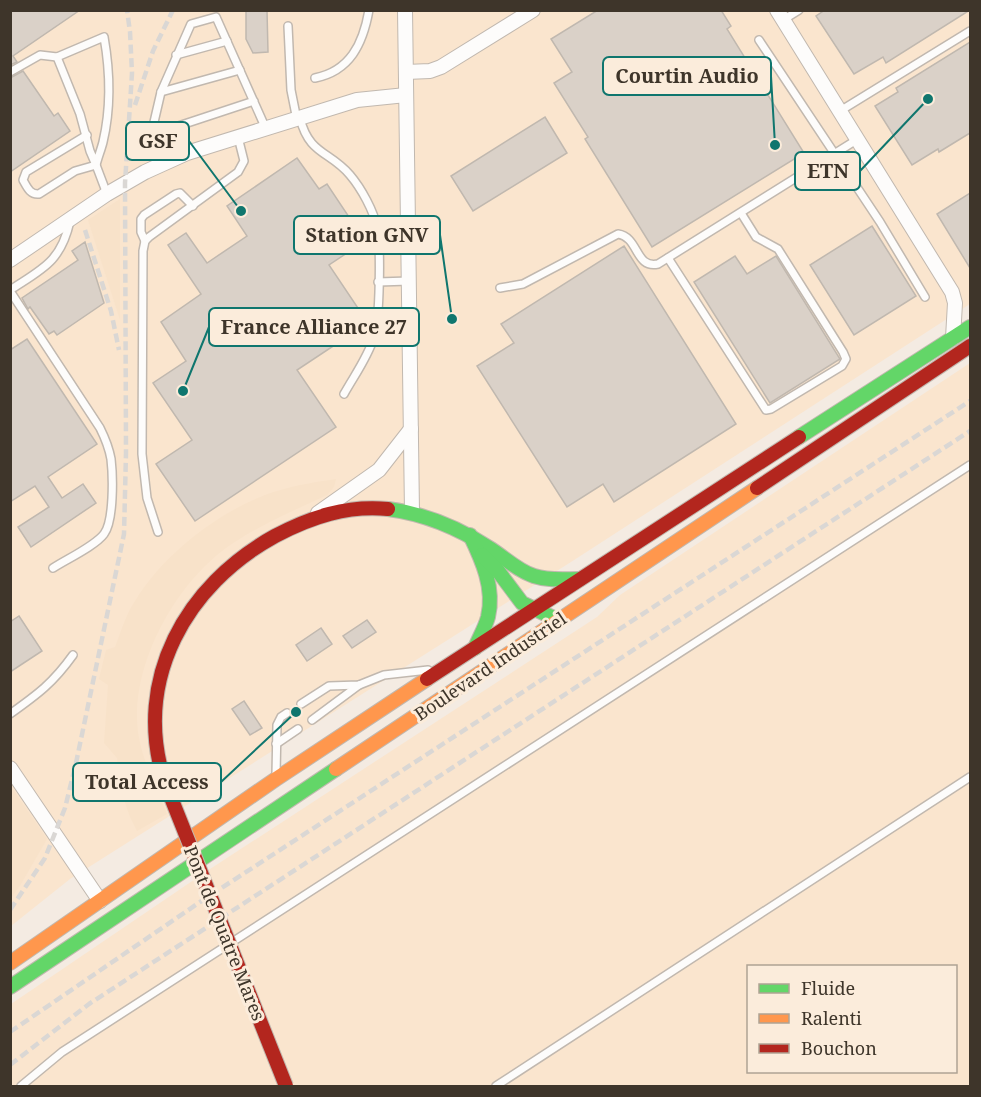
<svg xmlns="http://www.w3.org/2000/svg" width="981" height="1097" viewBox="0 0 981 1097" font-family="'Noto Serif',serif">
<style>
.built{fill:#fae5ce;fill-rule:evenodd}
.green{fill:#f8e2c9}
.building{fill:#dad1c8;stroke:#c0b8af;stroke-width:1.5}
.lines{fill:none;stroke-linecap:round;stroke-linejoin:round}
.lane-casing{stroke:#c1b8af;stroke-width:10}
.street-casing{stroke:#c1b8af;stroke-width:16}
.fast-casing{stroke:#c1b8af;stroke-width:16}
.slow-casing{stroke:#c1b8af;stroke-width:16}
.jam-casing{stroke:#c1b8af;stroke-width:16}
.lane{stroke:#fdfcfb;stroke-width:7}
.street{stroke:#fdfcfb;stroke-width:14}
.fast{stroke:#63d668;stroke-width:14}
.slow{stroke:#ff974d;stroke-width:14}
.jam{stroke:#b3261e;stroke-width:14}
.rail{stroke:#dad7d4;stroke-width:4.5;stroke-dasharray:9 4.5;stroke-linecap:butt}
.jam-bridge-casing{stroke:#c1b8af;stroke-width:16;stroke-linecap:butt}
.jam-bridge{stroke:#b3261e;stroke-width:14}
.labels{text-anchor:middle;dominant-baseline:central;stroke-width:6;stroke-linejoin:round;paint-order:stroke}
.street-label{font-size:18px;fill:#3e352a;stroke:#fbecdb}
.leader{fill:none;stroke:#0f766e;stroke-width:2}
.callout-dot{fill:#0f766e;stroke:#fbecdb;stroke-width:2}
.callout{fill:#fbecdb;stroke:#0f766e;stroke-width:2}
.callout-label{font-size:20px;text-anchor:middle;font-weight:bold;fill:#3e352a}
</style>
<rect width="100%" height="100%" fill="#f4ebe2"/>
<!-- built -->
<g class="built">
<polygon points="11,11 970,11 970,304 571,562 70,879 11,926"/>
<path d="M 970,363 L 970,1086 L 11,1086 L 11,1004 L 207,871 L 597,617 L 620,595 ZM 748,966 L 956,966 L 956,1072 L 748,1072 Z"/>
</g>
<!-- green -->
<g class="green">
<polygon points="120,199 120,320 88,220"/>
<path d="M 336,479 L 334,487 L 327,495 C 293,511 257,526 226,548 C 177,584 136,656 137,718 C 137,751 155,784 167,814 L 137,831 L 130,817 L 122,794 L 117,758 L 104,743 L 108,685 L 99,679 L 106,650 L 115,647 C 121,632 126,614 135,601 C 164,553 224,507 277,491 C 296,485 316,482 336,479 Z"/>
<polygon points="10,785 47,839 21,884 11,898"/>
</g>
<!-- building -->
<g class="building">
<polygon points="10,10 80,10 13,56 17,62 10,65"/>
<polygon points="246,10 267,10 268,52 253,53 246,39"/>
<polygon points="598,10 721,10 731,26 727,29 804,153 652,247 585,139 588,137 554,83 572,72 551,39"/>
<polygon points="825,10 970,10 886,63 883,57 854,74 816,16"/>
<polygon points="970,42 970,133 939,152 938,149 912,165 875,106 898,92 896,88"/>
<polygon points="23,71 54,116 58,113 70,131 10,172 10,78"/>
<polygon points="545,117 567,153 473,211 451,176"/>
<polygon points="297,158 319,189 327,184 365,241 329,265 368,323 297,370 336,427 195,521 156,464 192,440 153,383 186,361 161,322 201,294 168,245 186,233 207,263 247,236 227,206"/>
<polygon points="970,193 970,268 937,214"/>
<polygon points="872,226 916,296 854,335 810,265"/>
<polygon points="85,242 104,303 57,335 54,331 49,334 30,307 28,309 22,298 78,260 72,251"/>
<polygon points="624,246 736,424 614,502 603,484 567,507 477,366 514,343 501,324"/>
<polygon points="735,256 747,274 776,256 840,359 770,403 694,282"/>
<polygon points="27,339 97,444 48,477 62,498 83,484 96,503 31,547 18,527 49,507 35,486 10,502 10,350"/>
<polygon points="19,616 42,651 10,672 10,622"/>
<polygon points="367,620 376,632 352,648 343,636"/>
<polygon points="321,628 332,644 307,661 296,645"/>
<polygon points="244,701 262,728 250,735 232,709"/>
</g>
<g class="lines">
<!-- lane casing -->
<g class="lane-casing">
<g id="lane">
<polyline points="783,20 799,10"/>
<polyline points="288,26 291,90 297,120"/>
<path d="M 104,37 C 110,71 111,108 103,142 C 101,150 98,157 96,165 L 90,151 L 80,114 L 57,57 Z"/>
<polyline points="759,40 880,222 925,297"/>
<polyline points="176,55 227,41"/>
<polyline points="10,72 40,55 57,57"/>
<path d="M 315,78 C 350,71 363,44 369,10"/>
<polyline points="161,92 240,70"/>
<polyline points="254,101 151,135 161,92 191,24 216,17 266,129"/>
<polyline points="840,111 970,31"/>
<path d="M 300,118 C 309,155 330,151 350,175 C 361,188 374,211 377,228 C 381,248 380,319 374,337 C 368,357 354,376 344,394"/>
<path d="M 87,135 L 26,172 L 23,180 C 27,187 30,195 39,194 L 75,171 L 96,165 L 107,194"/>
<polyline points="145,241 141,232 141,219 144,215 176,194 180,193 193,206"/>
<polyline points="668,258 766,410 771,409 842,366 846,359 843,352 778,249 756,237 741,213"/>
<polyline points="378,282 409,281"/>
<path d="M 500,288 L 523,284 L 618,234 C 639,237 635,269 658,264 L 858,139"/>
<path d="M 10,290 C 42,269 61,262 70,221"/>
<path d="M 10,291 L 100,428 C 105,438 109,448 111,459 C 113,476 114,521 104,534 C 95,546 67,559 53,568"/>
<polyline points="158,532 147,498 142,454 143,251 145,241 149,237 238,172 244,161 238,137"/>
<polyline points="301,704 329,686 359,685 384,675 428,670"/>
<path d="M 10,714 C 38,694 53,683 73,655"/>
<polyline points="312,720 359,685"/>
<polyline points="276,744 298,729"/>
<polyline points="276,775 277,725 281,717 287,713"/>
<polyline points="21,1086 62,1052 970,465"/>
<polyline points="496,1086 970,777"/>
</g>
</g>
<!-- street casing -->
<g class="street-casing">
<g id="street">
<polyline points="405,10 412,512"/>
<polyline points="777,10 952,292 955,303 953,338"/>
<polyline points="406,72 430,71 441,67 533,10"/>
<polyline points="10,260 107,194 145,172 187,153 357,100 406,95"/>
<polyline points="318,513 379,470 411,429"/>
<polyline points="10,768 100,901"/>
</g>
</g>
<!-- fast casing -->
<g class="fast-casing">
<g id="fast">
<polyline points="799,437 970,327"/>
<path d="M 388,509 C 427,514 459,528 491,549 C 505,558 518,571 534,576 C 549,581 565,579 580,579"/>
<path d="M 470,535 C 482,560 495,588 488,617 C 485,628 479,638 475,648"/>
<polyline points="482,555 498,571 522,603 558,620"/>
<polyline points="10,987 336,769"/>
</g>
</g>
<!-- slow casing -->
<g class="slow-casing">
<g id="slow">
<polyline points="336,769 757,488"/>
<polyline points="10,963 276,779 427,679"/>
</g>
</g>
<!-- jam casing -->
<g class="jam-casing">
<g id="jam">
<polyline points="757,488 970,346"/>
<polyline points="427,679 799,437"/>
<path d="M 164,780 C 133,679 186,585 275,536 C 311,517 347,505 388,509"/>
</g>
</g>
<!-- lane -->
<use href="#lane" class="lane"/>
<!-- street -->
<use href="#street" class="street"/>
<!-- fast -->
<use href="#fast" class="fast"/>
<!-- slow -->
<use href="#slow" class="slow"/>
<!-- jam -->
<use href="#jam" class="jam"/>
<!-- rail -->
<g class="rail">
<polyline points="135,105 153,51 173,10"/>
<polyline points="85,230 111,311 119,350"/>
<polyline points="10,910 45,858 65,808 76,763 124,534 126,453 125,183 132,73 130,32 127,10"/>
<polyline points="10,1032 200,902 970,401"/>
<polyline points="10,1065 89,1004 970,431"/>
</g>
<!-- jam-bridge casing -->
<g class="jam-bridge-casing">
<polyline id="jam-bridge" points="164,780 286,1086"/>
</g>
<!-- jam-bridge -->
<use href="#jam-bridge" class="jam-bridge"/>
</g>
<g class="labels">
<!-- street labels -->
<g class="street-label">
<text transform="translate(490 666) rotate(-34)">Boulevard Industriel</text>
<text transform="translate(225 933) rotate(68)">Pont de Quatre Mares</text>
</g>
</g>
<!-- callouts -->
<path class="leader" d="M775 145L771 76M241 211L189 141M928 99L860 171M452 319L440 235M183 391L209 327M296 712L221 782"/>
<g class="callout-dot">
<circle cx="775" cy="145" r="6"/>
<circle cx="241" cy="211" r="6"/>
<circle cx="928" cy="99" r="6"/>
<circle cx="452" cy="319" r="6"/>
<circle cx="183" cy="391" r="6"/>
<circle cx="296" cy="712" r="6"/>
</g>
<g class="callout">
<rect x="603" y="57" width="168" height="38" rx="6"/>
<rect x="126" y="122" width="63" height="38" rx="6"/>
<rect x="795" y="152" width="65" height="38" rx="6"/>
<rect x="294" y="216" width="146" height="38" rx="6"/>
<rect x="209" y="308" width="210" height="38" rx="6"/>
<rect x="73" y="763" width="148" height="38" rx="6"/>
</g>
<g class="callout-label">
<text x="687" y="83">Courtin Audio</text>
<text x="158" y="148">GSF</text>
<text x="828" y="178">ETN</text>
<text x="367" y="242">Station GNV</text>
<text x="314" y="334">France Alliance 27</text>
<text x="147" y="789">Total Access</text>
</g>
<!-- border -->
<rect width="981" height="1097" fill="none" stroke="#3e352a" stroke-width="24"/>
<!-- legend -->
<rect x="747" y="965" width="210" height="108" fill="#fbecdb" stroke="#afa394" stroke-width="1.5"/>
<rect x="759" y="984" width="30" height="9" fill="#63d668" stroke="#afa394" stroke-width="1.5"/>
<text x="801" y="995" font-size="18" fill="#3e352a">Fluide</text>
<rect x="759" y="1014" width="30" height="9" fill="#ff974d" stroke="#afa394" stroke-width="1.5"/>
<text x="801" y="1025" font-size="18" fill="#3e352a">Ralenti</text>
<rect x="759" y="1044" width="30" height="9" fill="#b3261e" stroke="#afa394" stroke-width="1.5"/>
<text x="801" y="1055" font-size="18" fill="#3e352a">Bouchon</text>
</svg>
